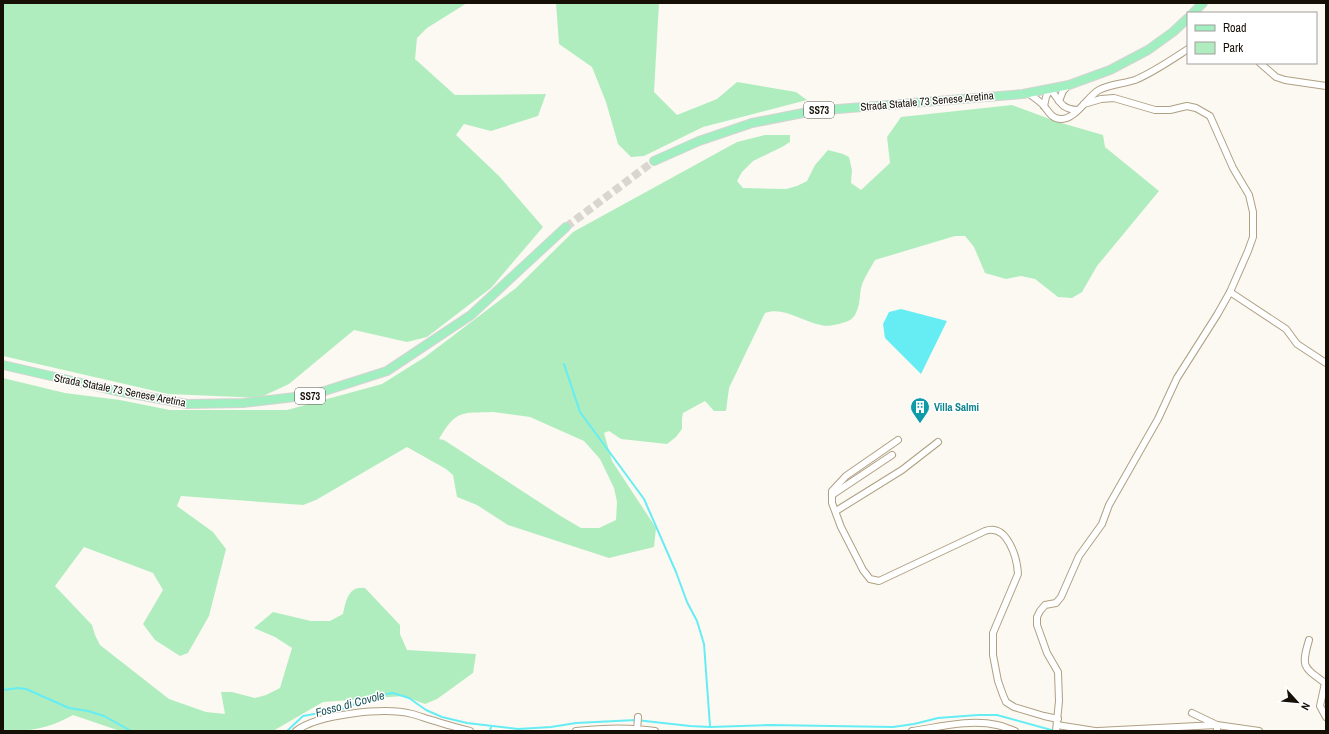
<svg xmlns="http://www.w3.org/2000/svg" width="1329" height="734" viewBox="0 0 1329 734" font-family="'Archivo Narrow',sans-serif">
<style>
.green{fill:#b0edbe;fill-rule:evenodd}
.water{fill:#66edf4}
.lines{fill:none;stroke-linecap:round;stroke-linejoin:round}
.stream{stroke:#66edf4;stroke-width:2}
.major-tunnel{stroke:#d9d6cf;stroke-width:8;stroke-dasharray:8 4;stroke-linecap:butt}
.minor-casing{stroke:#afa083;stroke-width:8}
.major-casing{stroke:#d5d4d2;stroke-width:10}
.minor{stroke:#fff;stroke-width:6}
.major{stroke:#a1eec0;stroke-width:8}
.labels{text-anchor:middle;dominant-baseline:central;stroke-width:3;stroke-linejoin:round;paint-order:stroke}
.shield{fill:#fff;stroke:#5b5751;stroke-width:1}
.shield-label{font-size:10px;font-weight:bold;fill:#150f06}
.street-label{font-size:11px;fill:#150f06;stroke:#fff}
.culture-label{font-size:11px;font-weight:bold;fill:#0d838f;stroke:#fff;text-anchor:start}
.water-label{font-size:12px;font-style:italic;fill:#1c5659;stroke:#fff}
</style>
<rect width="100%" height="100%" fill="#fcf9f3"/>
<!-- green -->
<g class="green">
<polygon points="3,3 467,3 427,28 417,38 415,59 455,95 546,94 538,116 491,131 464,124 456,135 499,176 543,227 491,288 427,337 407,342 354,330 289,384 259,398 168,394 3,356"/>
<polygon points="556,3 659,3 654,92 677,115 717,99 737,82 796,92 807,100 703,127 644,156 631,157 618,144 606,102 592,67 559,44"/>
<path d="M 1012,105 L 1058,122 L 1103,135 L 1105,147 L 1159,191 L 1097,266 L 1082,292 L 1072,298 L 1058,297 L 1035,279 L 1021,276 L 1006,279 L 985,273 L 974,247 L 965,236 L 955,236 L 875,260 C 871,267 866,275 863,282 C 858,294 862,302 855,315 C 851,321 846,322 839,324 C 833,325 827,327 821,325 C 803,322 783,306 765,313 L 729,388 L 726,411 L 714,411 L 705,401 L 683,413 L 682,419 L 682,429 L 676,437 L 667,444 L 621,439 L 609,431 L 604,433 L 612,461 L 656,528 L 654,547 L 609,558 L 508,525 L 477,505 L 457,497 L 453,475 L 446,469 L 407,447 L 316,500 L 303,505 L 181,496 L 177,506 L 213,532 L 226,549 L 209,616 L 188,653 L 180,656 L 155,640 L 143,624 L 163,590 L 153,573 L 84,547 L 55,586 L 92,625 L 95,635 L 100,645 L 169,699 L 206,712 L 225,714 L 221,692 L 232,692 L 255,698 L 266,695 L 280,688 L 292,648 L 275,637 L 254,628 L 273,612 L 311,621 L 330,621 L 343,614 C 346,601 348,586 365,588 L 400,625 L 400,634 L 407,650 L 476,654 L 473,673 L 437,699 L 425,704 L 403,696 L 323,702 L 273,731 L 120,731 L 73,715 C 47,729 32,731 3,731 L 3,378 L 65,393 L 120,400 L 170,410 L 287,410 L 382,384 L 425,357 L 516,288 L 573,232 L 737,142 L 765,135 L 790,135 L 790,142 L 782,147 L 753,161 L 742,172 L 737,181 L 743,188 L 786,189 L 797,186 L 807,181 L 815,165 L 828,150 L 843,154 L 849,157 L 852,170 L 851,183 L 861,190 L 890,163 L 887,137 L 901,117 ZM 493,412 L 530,417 L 584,441 L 600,459 L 614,488 L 617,502 L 616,520 L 599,528 L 581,528 L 559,515 L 444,440 L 439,439 C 456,410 461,413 493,412 Z"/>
</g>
<!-- water -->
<polygon class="water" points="901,309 947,321 921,374 885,338 883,324 889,312"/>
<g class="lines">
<!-- stream -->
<g class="stream">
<polyline points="564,364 580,412 644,499 676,572 687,602 697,621 704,644 710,726"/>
<polyline points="3,690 18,688 26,689 69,708 88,711 104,716 131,731"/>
<polyline points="287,731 303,716 342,709 375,696 393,693 409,698 426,710 442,717 467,723 518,729 551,727 576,723 636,720 690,726 710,727 770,725 893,727 914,724 938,718 978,715 997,715 1055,731"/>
<polyline points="490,731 491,727"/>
</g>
<!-- major-tunnel -->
<polyline class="major-tunnel" points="566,227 654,161"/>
<!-- minor casing -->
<g class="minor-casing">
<g id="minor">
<polyline points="1260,63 1276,77 1285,80 1326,86"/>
<path d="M 1028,93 C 1033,97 1040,101 1044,106 C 1049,112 1052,119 1061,119 C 1075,120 1088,96 1099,90 C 1110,84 1123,84 1135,80 C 1154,72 1171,60 1188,49"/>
<polyline points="1059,101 1063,91 1069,85"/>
<path d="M 1044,106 L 1046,97 L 1050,89 C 1060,100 1060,109 1077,110"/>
<polyline points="1230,292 1286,329 1297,344 1326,363"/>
<path d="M 898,440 L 846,476 L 832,491 L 832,503 L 841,527 L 863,570 L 870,579 L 879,581 L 985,531 C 1007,523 1017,557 1018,574 L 993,633 L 993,655 L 998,681 L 1003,695 L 1006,702 L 1014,707 L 1044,716 L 1058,719"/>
<polyline points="832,495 892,455"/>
<polyline points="836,511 902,470 938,442"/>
<path d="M 1309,640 C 1301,667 1303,667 1325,683 L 1320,706 L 1326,717"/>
<polyline points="1192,713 1217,725 1259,731"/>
<polyline points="1057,725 1095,731"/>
<path d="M 296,731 C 318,714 385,707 412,714 C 420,716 427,719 435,721 C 447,725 459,728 470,731"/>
<path d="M 576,731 C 603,728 629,727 655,731"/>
<polyline points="637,731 638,717"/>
<path d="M 912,731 C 940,727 970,719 997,725 C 1003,726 1009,729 1015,731"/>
<polyline points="1056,731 1059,701 1058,672 1047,653 1037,625 1037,617 1040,611 1045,605 1056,603 1061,597 1079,556 1102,524 1109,505 1158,419 1177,378 1217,315 1230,292 1248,251 1253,237 1253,212 1249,195 1233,168 1210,116 1196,108 1187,106 1170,110 1155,110 1114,98 1101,99 1084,104"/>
<polyline points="1098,731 1217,725 1217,731"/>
</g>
</g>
<!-- major casing -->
<g class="major-casing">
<g id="major">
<polyline points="1193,13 1203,3"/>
<polyline points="654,161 699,141 752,123 813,111 1023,94 1069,85 1110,70 1148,50 1173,32 1188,18"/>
<polyline points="3,365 116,391 187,404 243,403 312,395 387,371 471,315 566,227"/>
</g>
</g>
<!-- minor -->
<use href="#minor" class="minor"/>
<!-- major -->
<use href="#major" class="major"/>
</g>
<!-- icons -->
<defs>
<g id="building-pin" transform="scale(1)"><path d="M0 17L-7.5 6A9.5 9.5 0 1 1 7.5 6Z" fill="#0f9aa8" stroke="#fff"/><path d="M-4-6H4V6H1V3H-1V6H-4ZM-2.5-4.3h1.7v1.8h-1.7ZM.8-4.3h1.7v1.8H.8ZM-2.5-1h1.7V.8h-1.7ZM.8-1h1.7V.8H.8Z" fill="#fff"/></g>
</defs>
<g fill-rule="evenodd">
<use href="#building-pin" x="920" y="407"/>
</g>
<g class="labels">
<!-- shield labels -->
<g class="shield">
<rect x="804" y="102" width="30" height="16" rx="3"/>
<rect x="295" y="388" width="30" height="16" rx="3"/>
</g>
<g class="shield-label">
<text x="819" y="110">SS73</text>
<text x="310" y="396">SS73</text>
</g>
<!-- street labels -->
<g class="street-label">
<text transform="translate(927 101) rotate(-5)">Strada Statale 73 Senese Aretina</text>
<text transform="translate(120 390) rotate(11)">Strada Statale 73 Senese Aretina</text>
</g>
<!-- culture labels -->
<g class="culture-label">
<text x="934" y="407">Villa Salmi</text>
</g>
<!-- water labels -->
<g class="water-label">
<text transform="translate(350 704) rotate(-15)">Fosso di Covole</text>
</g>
</g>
<!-- border -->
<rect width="1329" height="734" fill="none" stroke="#150f06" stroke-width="8"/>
<!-- legend -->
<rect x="1187" y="12" width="130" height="52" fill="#ffffff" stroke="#a19f9b"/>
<rect x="1195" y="25" width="20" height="6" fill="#a1eec0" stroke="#a19f9b"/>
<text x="1223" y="32" font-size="12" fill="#150f06">Road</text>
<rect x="1195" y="42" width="20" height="12" fill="#b0edbe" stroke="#a19f9b"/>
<text x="1223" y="52" font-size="12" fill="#150f06">Park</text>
<!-- north arrow -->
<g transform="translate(1297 702) rotate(117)" stroke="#ffffff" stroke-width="3" paint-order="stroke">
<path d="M0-3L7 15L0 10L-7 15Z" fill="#150f06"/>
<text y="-6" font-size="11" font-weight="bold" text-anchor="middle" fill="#150f06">N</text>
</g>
</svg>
